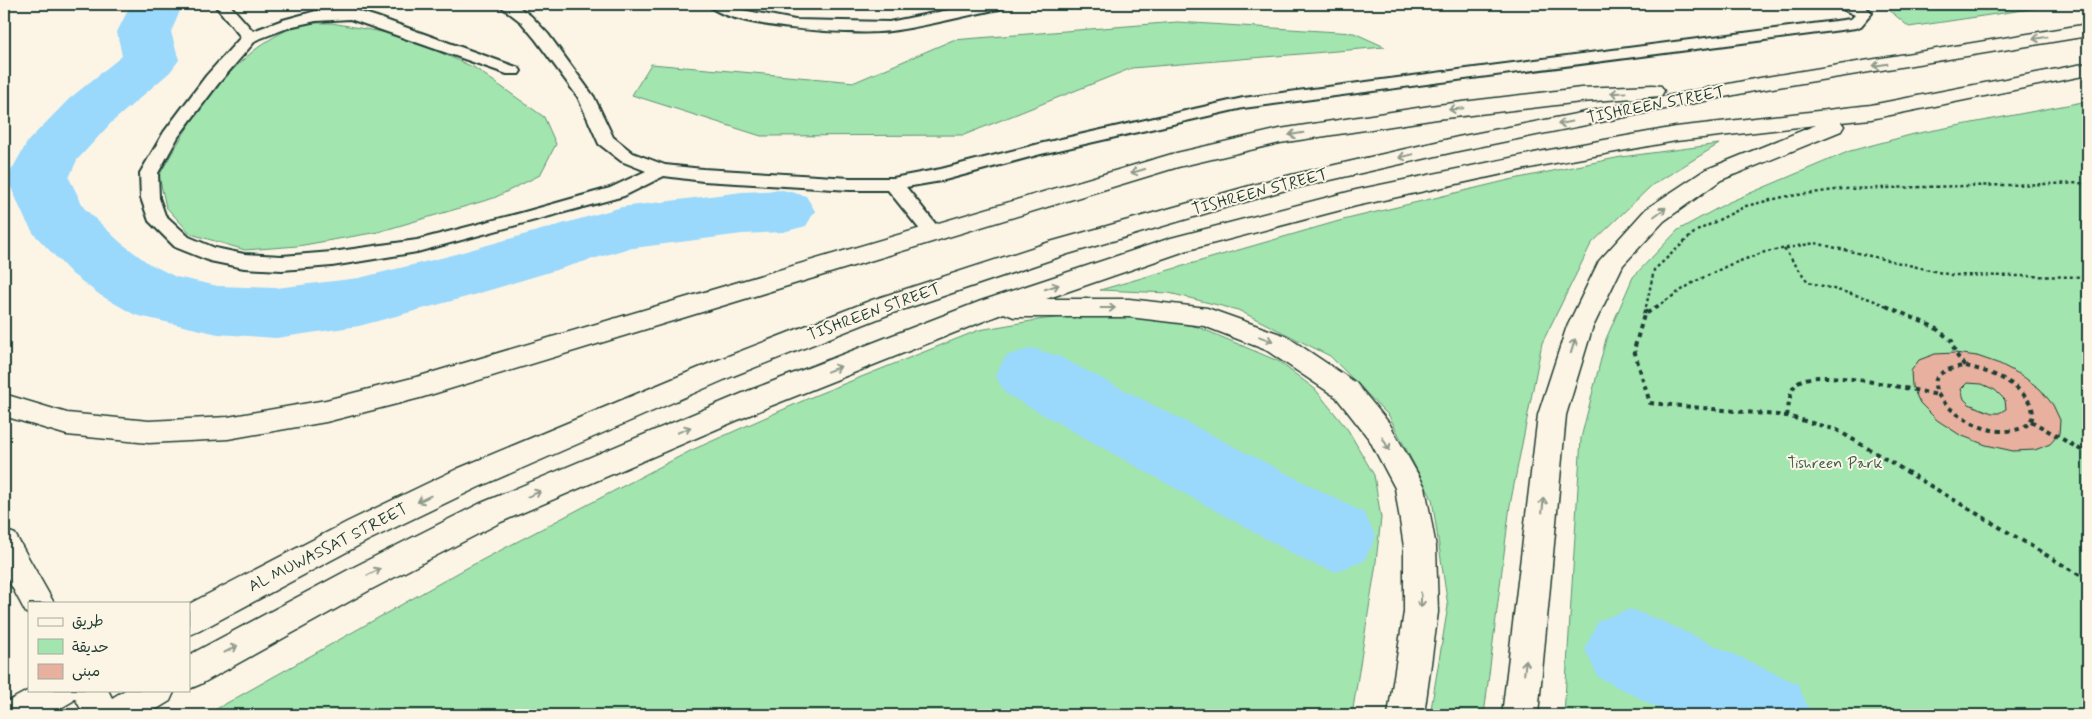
<svg xmlns="http://www.w3.org/2000/svg" width="2092" height="719" viewBox="0 0 2092 719" font-family="Mynerve,'Playpen Sans Arabic',sans-serif">
<style>
.green{fill:#a2e5af;stroke:#609172}
.lines{fill:none;stroke-linecap:round;stroke-linejoin:round}
.river{fill:#9ad8fc;fill-rule:evenodd}
.building{fill:#e8b19f;stroke:#1f3d34;fill-rule:evenodd}
.service-casing{stroke:#1f3d34;stroke-width:4}
.primary-casing{stroke:#1f3d34;stroke-width:3}
.path-far1{stroke:#1f3d34;stroke-width:2.5;stroke-dasharray:3 3;stroke-linecap:butt}
.path{stroke:#1f3d34;stroke-width:4;stroke-dasharray:4.5 4.5;stroke-linecap:butt}
.service{fill:#fcf5e5;fill-rule:evenodd}
.primary{fill:#fcf5e5;fill-rule:evenodd}
.oneway{stroke:#8e998c}
.labels{text-anchor:middle;dominant-baseline:central;stroke-width:4;stroke-linejoin:round;paint-order:stroke}
.street-label{font-size:16px;fill:#1f3d34;stroke:#fcf5e5}
.park-label{font-size:16px;fill:#395f4d;stroke:#fcf5e5}
</style>
<rect width="100%" height="100%" fill="#fcf5e5"/>
<filter id="ink" filterUnits="userSpaceOnUse"><feTurbulence type="fractalNoise" baseFrequency=".02" numOctaves="2"/><feDisplacementMap in="SourceGraphic" scale="10" xChannelSelector="R" yChannelSelector="G"/><feConvolveMatrix kernelMatrix="1 2 1 2 8 2 1 2 1" color-interpolation-filters="sRGB"/></filter>
<g filter="url(#ink)">
<!-- green -->
<g class="green">
<polygon points="1882,4 2064,4 1909,27"/>
<polygon points="1177,22 1354,33 1385,47 1132,68 964,135 761,136 632,95 651,64 855,82 953,40"/>
<path d="M 332,23 L 404,36 L 475,68 L 544,117 L 556,144 L 540,175 L 494,198 L 378,232 L 298,246 L 245,250 L 191,234 L 166,207 L 159,176 C 189,121 235,48 297,26 C 307,22 321,23 332,23 Z"/>
<polygon points="2088,101 2088,715 1564,715 1581,438 1606,339 1633,277 1678,230 1727,203 1850,151 1914,134"/>
<polygon points="1719,144 1651,186 1591,244 1542,343 1510,505 1484,715 1430,715 1448,606 1432,499 1389,416 1330,356 1238,310 1169,293 1100,290 1339,221 1509,180 1621,157"/>
<polygon points="1099,313 1142,316 1198,327 1278,361 1315,389 1348,430 1374,475 1381,518 1375,570 1352,715 213,715 211,712 463,570 692,450 816,395 979,330 1037,320"/>
</g>
<g class="lines">
<!-- river -->
<g class="river">
<polygon points="131,4 183,4 171,32 179,60 170,72 111,123 77,160 69,178 84,208 120,242 148,263 176,277 218,286 276,288 359,278 445,257 622,207 742,192 783,190 806,196 815,211 806,226 783,232 742,234 626,249 470,296 359,326 276,338 218,334 135,315 100,295 72,274 34,234 25,219 7,178 28,141 69,99 122,56 117,32"/>
<polygon points="1032,348 1058,356 1364,513 1376,537 1364,561 1335,572 1306,561 1006,394 995,375 1006,356"/>
<polygon points="1630,609 1662,621 1798,684 1811,715 1672,715 1598,677 1585,649 1598,621"/>
</g>
</g>
<!-- building -->
<path class="building" d="M 1955,353 L 1977,356 L 2000,364 L 2021,375 L 2040,389 L 2053,405 L 2060,420 L 2059,434 L 2050,444 L 2035,450 L 2013,451 L 1986,445 L 1960,435 L 1937,420 L 1920,403 L 1912,386 L 1911,371 L 1919,360 L 1935,354 ZM 1967,383 L 1982,384 L 1995,390 L 2005,400 L 2006,409 L 1999,413 L 1992,413 L 1969,404 L 1964,399 L 1961,389 Z"/>
<g class="lines">
<!-- service casing -->
<g class="service-casing">
<g id="service">
<path d="M 214,4 L 229,4 L 253,31 L 283,20 L 316,11 L 351,9 L 377,17 L 519,68 L 521,71 L 519,74 L 507,74 L 350,19 L 316,21 L 293,26 L 256,40 L 218,84 L 178,137 L 158,173 L 159,198 L 165,215 L 189,237 L 215,248 L 244,254 L 282,256 L 332,252 L 417,240 L 521,213 L 610,188 L 646,171 L 621,161 L 599,144 L 578,97 L 536,40 L 521,22 L 498,4 L 515,4 L 531,16 L 548,34 L 594,97 L 613,137 L 633,153 L 665,165 L 703,169 L 850,178 L 893,178 L 941,169 L 1039,144 L 1243,98 L 1851,19 L 1855,15 L 1838,7 L 1836,4 C 1848,4 1863,2 1872,13 L 1861,26 L 1856,28 L 1243,108 L 1041,154 L 941,181 L 906,187 L 942,232 L 939,236 L 932,238 L 925,236 L 888,190 L 850,190 L 703,181 L 664,176 L 624,196 L 417,252 L 332,266 L 282,270 L 244,268 L 210,261 L 175,247 L 149,221 L 141,198 L 140,173 L 164,132 L 206,76 L 241,37 Z"/>
<path d="M 708,4 L 727,4 L 737,9 L 795,20 L 889,22 L 978,4 L 1007,4 L 1004,7 L 999,9 C 963,16 927,26 890,31 C 860,36 725,28 708,4 Z"/>
</g>
</g>
<!-- primary casing -->
<g class="primary-casing">
<g id="primary">
<polygon points="2088,24 2088,36 1754,91 1458,151 1282,191 1068,254 890,314 733,376 479,487 369,540 201,630 189,635 189,604 347,522 457,469 713,362 872,300 1050,242 1278,178 1458,137 1754,79"/>
<polygon points="2088,63 2088,75 1871,119 1841,122 1844,126 1841,131 1721,180 1664,221 1623,265 1592,329 1566,415 1538,715 1502,715 1538,415 1566,329 1599,261 1646,209 1705,170 1816,125 1676,141 1544,165 1356,206 1188,250 1046,299 1129,299 1207,308 1286,336 1356,383 1389,423 1425,487 1436,547 1438,612 1424,715 1388,715 1404,612 1404,547 1395,488 1369,439 1336,397 1266,350 1204,326 1129,317 1014,317 1004,313 768,407 501,522 370,590 201,684 189,689 189,655 348,570 479,504 748,391 981,301 1171,238 1356,190 1544,151 1676,127 1871,105"/>
<polygon points="1653,85 1661,86 1664,91 1661,96 1581,102 1437,119 1280,143 1178,167 420,398 326,422 228,439 149,443 67,435 4,416 4,394 67,413 149,421 228,417 326,400 420,376 1172,154 1280,129 1437,105 1581,88"/>
<polygon points="4,530 15,534 54,603 29,603 29,614 26,613 4,572"/>
<polygon points="29,690 108,690 112,698 125,690 175,690 170,701 147,715 84,715 75,698 73,701 49,715 4,715 5,703"/>
</g>
</g>
<!-- path-far1 -->
<g class="path-far1">
<polyline points="1784,249 1808,282 1870,299 1889,307"/>
<polyline points="1646,307 1654,270 1695,232 1746,206 1783,197 1842,189 2088,183"/>
<polyline points="1656,307 1694,282 1729,265 1765,252 1815,243 1951,275 2088,277"/>
</g>
<!-- path -->
<g class="path">
<polyline points="1658,306 1644,315 1634,350 1650,403 1787,416 1837,430 2088,580"/>
<polyline points="1886,306 1934,327 1952,341 1955,353 1965,366"/>
<polyline points="1644,314 1646,306"/>
<path d="M 1966,366 C 1986,371 2009,378 2023,394 C 2049,423 2018,435 1992,430 C 1958,424 1898,373 1966,366 Z"/>
<path d="M 1787,416 C 1789,405 1789,391 1797,383 C 1815,366 1913,390 1938,395"/>
<polyline points="2031,421 2088,454"/>
</g>
<!-- service -->
<use href="#service" class="service"/>
<!-- primary -->
<use href="#primary" class="primary"/>
</g>
<!-- one-way arrows -->
<defs><path id="oneway-shaft" d="M-6 0H5M1.5-3L5.5 0L1.5 3" fill="none" stroke-width="1.6" stroke-linecap="round" stroke-linejoin="round" transform="scale(1.25)"/></defs>
<g class="oneway">
<use href="#oneway-shaft" transform="translate(2040 38) rotate(171)"/>
<use href="#oneway-shaft" transform="translate(1880 65) rotate(171)"/>
<use href="#oneway-shaft" transform="translate(1618 93) rotate(177)"/>
<use href="#oneway-shaft" transform="translate(1456 109) rotate(174)"/>
<use href="#oneway-shaft" transform="translate(1565 123) rotate(169)"/>
<use href="#oneway-shaft" transform="translate(1296 134) rotate(171)"/>
<use href="#oneway-shaft" transform="translate(1406 156) rotate(167)"/>
<use href="#oneway-shaft" transform="translate(1138 171) rotate(164)"/>
<use href="#oneway-shaft" transform="translate(1660 212) rotate(-37)"/>
<use href="#oneway-shaft" transform="translate(1052 287) rotate(-18)"/>
<use href="#oneway-shaft" transform="translate(1108 308)"/>
<use href="#oneway-shaft" transform="translate(1266 339) rotate(20)"/>
<use href="#oneway-shaft" transform="translate(1573 346) rotate(-73)"/>
<use href="#oneway-shaft" transform="translate(834 369) rotate(-21)"/>
<use href="#oneway-shaft" transform="translate(684 430) rotate(-23)"/>
<use href="#oneway-shaft" transform="translate(1386 444) rotate(61)"/>
<use href="#oneway-shaft" transform="translate(534 494) rotate(-23)"/>
<use href="#oneway-shaft" transform="translate(424 499) rotate(154)"/>
<use href="#oneway-shaft" transform="translate(1543 505) rotate(-84)"/>
<use href="#oneway-shaft" transform="translate(374 572) rotate(-27)"/>
<use href="#oneway-shaft" transform="translate(1421 600) rotate(89)"/>
<use href="#oneway-shaft" transform="translate(231 649) rotate(-28)"/>
<use href="#oneway-shaft" transform="translate(1525 667) rotate(-84)"/>
</g>
</g>
<g class="labels">
<!-- street labels -->
<g class="street-label">
<text transform="translate(1656 105) rotate(-11)">TISHREEN STREET</text>
<text transform="translate(1260 192) rotate(-15)">TISHREEN STREET</text>
<text transform="translate(874 312) rotate(-20)">TISHREEN STREET</text>
<text transform="translate(328 548) rotate(-27)">AL MUWASSAT STREET</text>
</g>
<!-- park labels -->
<g class="park-label">
<text x="1835" y="463">Tishreen Park</text>
</g>
</g>
<!-- margin -->
<rect width="2092" height="719" fill="none" stroke="#fcf5e5" stroke-width="20"/>
<rect x="10" y="10" width="2072" height="699" fill="none" stroke="#1f3d34" stroke-width="2" filter="url(#ink)"/>
<!-- legend -->
<rect x="28" y="602" width="162" height="90" fill="#fcf5e5" stroke="#a4ab9e"/>
<rect x="38" y="618" width="25" height="8" fill="#fcf5e5" stroke="#a4ab9e"/>
<text x="72" y="626" font-size="15" fill="#1f3d34">طريق</text>
<rect x="38" y="639" width="25" height="15" fill="#a2e5af" stroke="#a4ab9e"/>
<text x="72" y="652" font-size="15" fill="#1f3d34">حديقة</text>
<rect x="38" y="664" width="25" height="15" fill="#e8b19f" stroke="#a4ab9e"/>
<text x="72" y="676" font-size="15" fill="#1f3d34">مبنى</text>
</svg>
